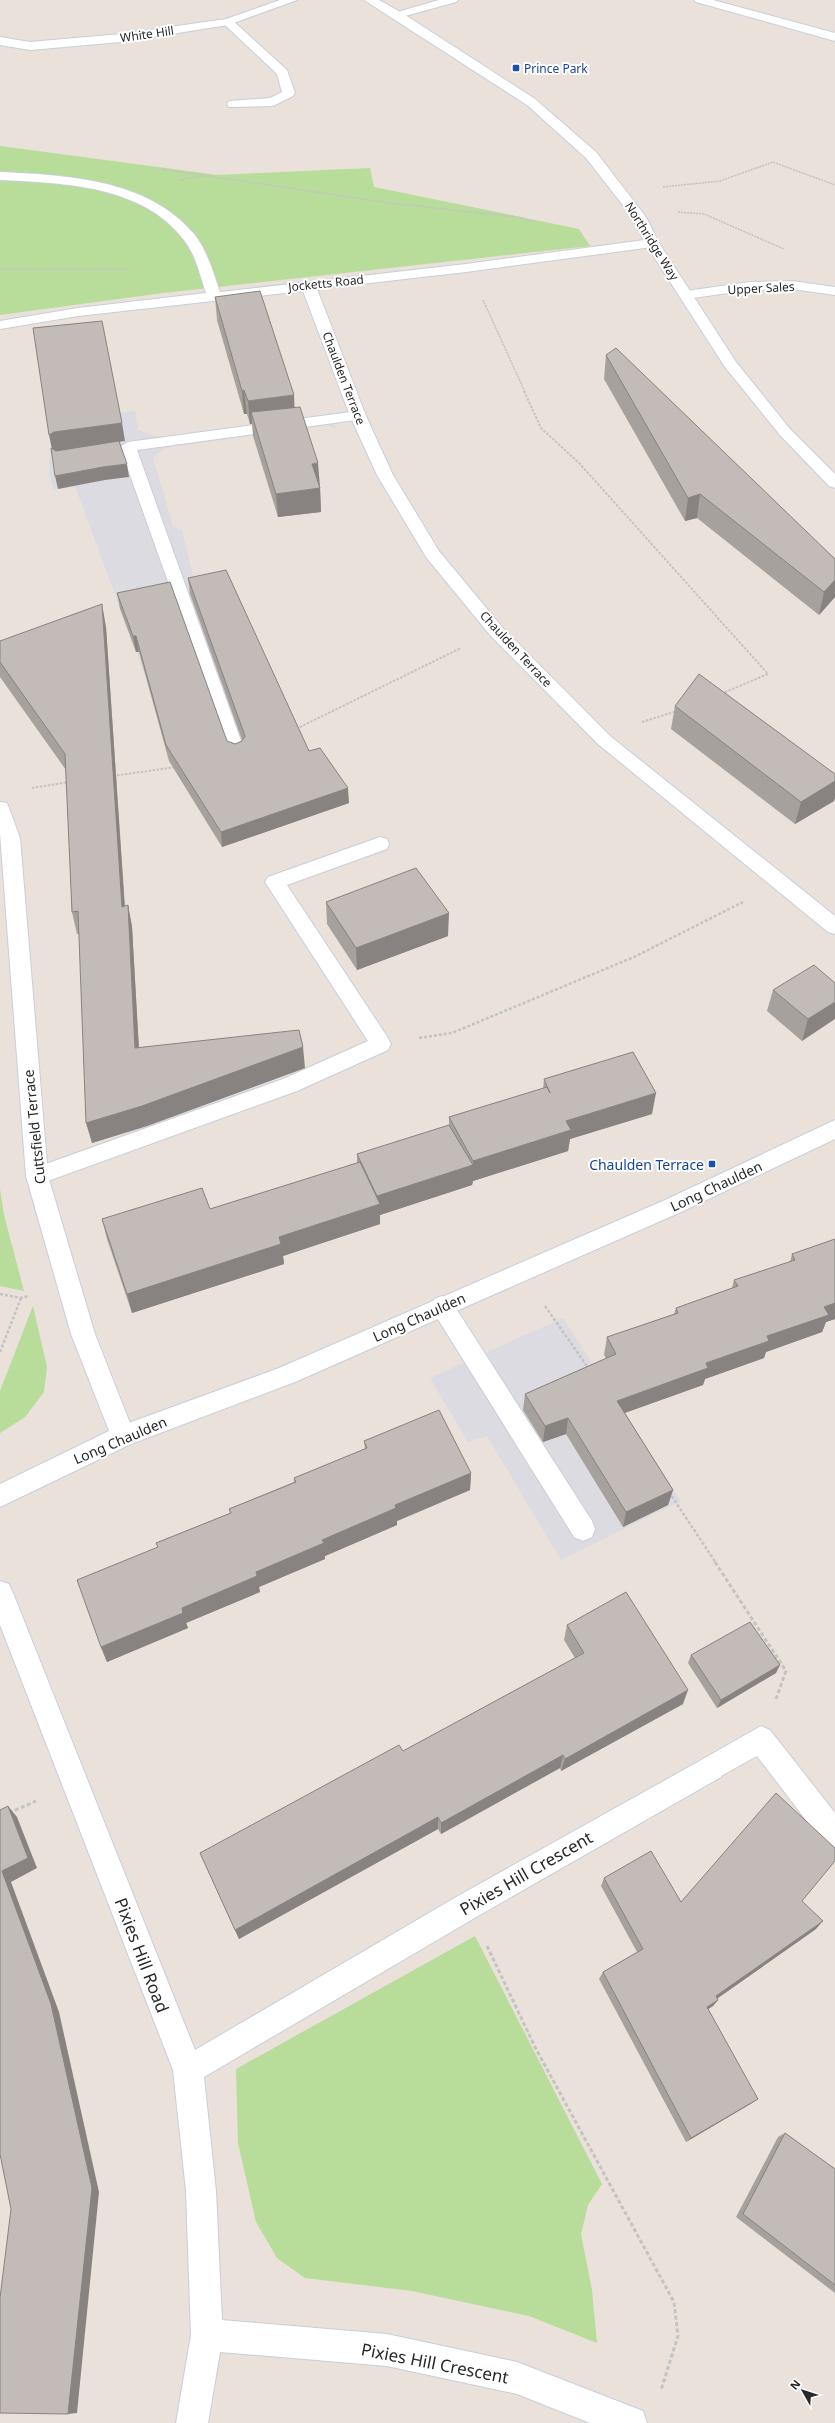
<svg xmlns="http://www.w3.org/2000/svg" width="835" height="2423" viewBox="0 0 835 2423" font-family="'Noto Sans',sans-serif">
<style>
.industrial{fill:#dcdbe2}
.green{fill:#b8dc9a}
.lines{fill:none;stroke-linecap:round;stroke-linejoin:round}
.service-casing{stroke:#c9ced9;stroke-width:2}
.minor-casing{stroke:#c9ced9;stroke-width:2}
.tertiary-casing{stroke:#c9ced9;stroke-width:2}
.path-far3{stroke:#c3c3c3;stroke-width:1.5;stroke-dasharray:2 1;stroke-linecap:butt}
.path-far2{stroke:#c3c3c3;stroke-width:2;stroke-dasharray:2.5 1.5;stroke-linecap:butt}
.path-far1{stroke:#c3c3c3;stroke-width:2.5;stroke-dasharray:3 2;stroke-linecap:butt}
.path{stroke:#c3c3c3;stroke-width:3;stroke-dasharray:4 2.5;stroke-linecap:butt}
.service{fill:#fff;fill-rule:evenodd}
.minor{fill:#fff;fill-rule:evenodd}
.tertiary{fill:#fff;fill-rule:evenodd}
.wall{fill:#a7a19d}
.shaded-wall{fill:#888380}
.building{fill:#c2bbb7;stroke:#888380}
.transit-dot{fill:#1a4fb4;stroke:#fff;stroke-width:1.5}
.labels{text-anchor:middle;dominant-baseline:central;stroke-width:4;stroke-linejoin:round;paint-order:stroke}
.far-street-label{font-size:12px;fill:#282828;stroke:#fff}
.far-transit-label{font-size:12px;fill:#164399;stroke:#fff;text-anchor:start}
.street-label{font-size:14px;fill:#282828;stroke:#fff}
.transit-label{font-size:14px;fill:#164399;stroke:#fff;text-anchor:end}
.near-street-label{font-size:17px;fill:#282828;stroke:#fff}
</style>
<rect width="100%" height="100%" fill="#e9e1da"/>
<!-- industrial -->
<g class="industrial">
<polygon points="135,411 138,430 157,437 325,416 330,411 336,429 327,425 165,448 153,458 173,526 182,530 197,592 291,726 180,771 75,486 53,490 49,470 51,440 48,421"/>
<polygon points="563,1318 681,1501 561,1560 487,1436 468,1442 430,1378"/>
</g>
<!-- green -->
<g class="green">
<polygon points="0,146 218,175 370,168 374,187 579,229 590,246 163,293 0,315"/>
<polygon points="0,1189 4,1215 24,1291 0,1286"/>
<polygon points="33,1306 47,1367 44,1392 25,1417 0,1433 0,1391"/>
<polygon points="475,1936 602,2184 588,2205 581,2234 592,2290 597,2343 529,2316 412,2291 305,2278 277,2258 256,2222 238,2143 236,2069"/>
</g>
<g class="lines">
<!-- service casing -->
<g class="service-casing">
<g id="service">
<polygon points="228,19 232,20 287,70 295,93 293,96 273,106 229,107 227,104 229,101 270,98 282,92 277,74 224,24 222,22"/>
<polygon points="358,411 363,413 366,416 363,419 137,450 245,752 242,756 236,758 230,756 120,447 128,442"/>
<polygon points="380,837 387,839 389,844 387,849 287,885 388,1038 391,1044 388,1050 297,1091 45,1182 37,1185 29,1182 26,1176 29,1170 283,1079 368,1041 265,882 268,877"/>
<polygon points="442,1296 450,1299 592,1521 595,1529 592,1537 583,1541 574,1537 434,1313 431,1306 434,1299"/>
<polygon points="761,1726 770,1730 835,1813 835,1849 825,1845 757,1756 712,1781 703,1777 699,1768 703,1759"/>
</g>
</g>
<!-- minor casing -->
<g class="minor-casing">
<g id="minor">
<polygon points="280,0 297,0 228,25 121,42 30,50 0,45 0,37 30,42 121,34 226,19"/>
<polygon points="439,0 458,0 456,2 398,18 392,15 394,13"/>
<polygon points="694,0 713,0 835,33 835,41 696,2"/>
<path d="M 0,172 C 66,175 148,179 194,234 C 207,250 213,272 220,292 L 466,264 L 652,239 L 657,240 L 659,243 L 657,246 L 652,247 L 466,272 L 317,289 L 366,416 L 393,475 L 439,551 L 502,627 L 610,736 L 835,916 L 835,934 L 828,932 L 598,744 L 490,635 L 426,557 L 377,475 L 350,416 L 303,291 L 78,316 L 0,329 L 0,321 L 78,308 L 206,293 C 200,276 196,255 184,240 C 143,185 62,183 0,180 Z"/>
<polygon points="792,281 835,287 835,295 792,289 750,290 686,299 679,295 686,291 750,282"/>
<polygon points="0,802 7,803 9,808 20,838 48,1176 95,1334 135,1436 131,1444 123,1447 115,1444 111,1436 71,1334 26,1176 0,833"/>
<polygon points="0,1581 9,1584 13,1593 195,2050 458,1896 703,1759 712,1755 721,1759 725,1768 721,1777 478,1916 204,2077 216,2191 222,2320 387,2334 517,2362 643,2411 647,2423 590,2423 517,2394 387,2366 220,2352 208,2423 176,2423 191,2335 186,2191 173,2070 0,1625"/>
</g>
</g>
<!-- tertiary casing -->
<g class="tertiary-casing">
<g id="tertiary">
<polygon points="364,0 379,0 402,13 535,99 596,152 646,217 659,243 736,362 790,429 835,474 835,488 829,486 780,435 725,367 645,243 633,218 586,158 527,105"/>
<polygon points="835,1120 835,1139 681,1212 295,1382 131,1444 0,1507 0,1484 115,1428 279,1368 665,1200"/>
</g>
</g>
<!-- path-far3 -->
<g class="path-far3">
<polyline points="161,169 390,203 518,217 536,222"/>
<polyline points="179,180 202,176"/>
<polyline points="663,187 720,181 773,162 835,185"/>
<polyline points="678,212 704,214 784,249"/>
<polyline points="0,269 127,269"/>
<polyline points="483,300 525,392"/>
</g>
<!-- path-far2 -->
<g class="path-far2">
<polyline points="524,391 541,428 580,464 768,674 723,693"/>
<polyline points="642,722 677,711"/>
<polyline points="296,729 461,648"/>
<polyline points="113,776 176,767"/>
<polyline points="32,788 69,782"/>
</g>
<!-- path-far1 -->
<g class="path-far1">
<polyline points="419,1038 452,1033 634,957 743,902"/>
<polyline points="0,1294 21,1298 28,1296"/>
<polyline points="545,1306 589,1369"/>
<polyline points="0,1352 21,1298"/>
<polyline points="669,1492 716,1563"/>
</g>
<!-- path -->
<g class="path">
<polyline points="715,1562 786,1671 776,1699"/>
<polyline points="9,1813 36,1801"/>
<polyline points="487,1946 536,2049 674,2302 678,2336 661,2390"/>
</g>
<!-- service -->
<use href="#service" class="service"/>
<!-- minor -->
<use href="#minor" class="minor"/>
<!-- tertiary -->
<use href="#tertiary" class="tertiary"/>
</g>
<!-- wall -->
<g class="wall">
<polygon points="215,297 295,407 320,487 321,512 278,517 253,436 252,424 250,424 247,414 244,414 217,320"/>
<polygon points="606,355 835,559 835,597 819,615 697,518 685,521 604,379"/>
<polygon points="188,578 309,751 349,803 222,847 169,761 139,652 136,652 120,609 117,593 227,741 235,744 242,741 242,740 190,594"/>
<polygon points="106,627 125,906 128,905 132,927 139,1048 305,1068 147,1126 92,1143 79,934 77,934 72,912 66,770 0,677 0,641"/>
<polygon points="675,706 834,801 795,824 671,729"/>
<polygon points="326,902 448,936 357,970 327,924"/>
<polygon points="835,983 802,1041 767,1011 773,990"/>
<polygon points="544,1079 652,1114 570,1139 568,1151 473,1181 472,1185 380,1215 380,1224 283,1256 284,1264 132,1313 107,1239 102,1219 210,1209 357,1163 357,1154 449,1126 449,1117 543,1089"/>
<polygon points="835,1239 835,1319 826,1322 822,1332 766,1352 764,1358 705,1379 703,1385 625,1413 673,1490 668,1505 623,1527 566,1434 543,1442 523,1410 525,1394 606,1358 604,1355 607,1337 674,1314 676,1308 732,1288 734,1280 790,1262 792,1254"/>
<polygon points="364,1441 471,1473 470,1490 397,1521 397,1525 325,1556 325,1559 259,1587 260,1592 186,1623 188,1628 107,1662 101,1647 158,1548 156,1543 230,1513 229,1509 294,1482 294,1478 365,1449"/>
<polygon points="567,1625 683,1704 561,1771 560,1768 441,1834 438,1829 239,1939 200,1853 403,1751 575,1658 564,1640"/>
<polygon points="691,1655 776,1673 717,1708 688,1663"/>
<polygon points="604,1878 681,1902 802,1901 816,1929 717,1998 718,2000 713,2006 708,2009 752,2103 686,2142 599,1979 603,1972 637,1952 601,1886"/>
<polygon points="785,2133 835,2169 835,2293 736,2217 778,2137"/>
</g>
<!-- shaded-wall -->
<g class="shaded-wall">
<polygon points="244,390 247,414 244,414 242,391"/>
<polygon points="294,395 295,418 251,412 252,424 250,424 248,401"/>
<polygon points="122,423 125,441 58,451 53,454 49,435 54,432"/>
<polygon points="318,463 320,487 312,464"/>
<polygon points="127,464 129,477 105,480 58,489 55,476 103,467"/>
<polygon points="320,488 321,512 278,517 276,494"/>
<polygon points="700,494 697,518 685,521 688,498"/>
<polygon points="835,580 835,597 819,615 824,592"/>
<polygon points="102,604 106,627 126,928 122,907"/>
<polygon points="133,636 136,636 139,652 136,652"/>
<polygon points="835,781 835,798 834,801 795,824 801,802"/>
<polygon points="348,788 349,803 222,847 221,832"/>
<polygon points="128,905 132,927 140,1069 135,1048"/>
<polygon points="449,913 448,936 357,970 356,948"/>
<polygon points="835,1002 835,1019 802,1041 808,1019"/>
<polygon points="303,1047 305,1068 147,1126 92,1143 86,1123"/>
<polygon points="656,1093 652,1114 570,1139 568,1151 473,1181 472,1185 380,1215 380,1224 283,1256 284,1264 132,1313 127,1294 279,1237 377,1205 377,1196 473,1165 473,1161 566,1121"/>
<polygon points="835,1303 835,1319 826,1322 822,1332 766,1352 764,1358 705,1379 703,1385 613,1417 617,1401 706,1363 767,1336 824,1307"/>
<polygon points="568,1418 566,1434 543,1442 545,1426"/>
<polygon points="471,1473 470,1490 397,1521 397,1525 325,1556 325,1559 259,1587 260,1592 186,1623 188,1628 107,1662 101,1647 395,1505"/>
<polygon points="673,1490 668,1505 623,1527 626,1512"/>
<polygon points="780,1665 776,1673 717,1708 721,1700"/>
<polygon points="688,1690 683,1704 561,1771 565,1759"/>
<polygon points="563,1755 560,1768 441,1834 441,1823"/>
<polygon points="8,1806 17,1817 37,1868 11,1882 59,2012 99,2192 77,2413 68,2414 2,1871"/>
<polygon points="438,1817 438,1829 239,1939 235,1930"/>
<polygon points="823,1921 816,1929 711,2003 716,1996"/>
<polygon points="718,2000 713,2006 702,2013 707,2007"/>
<polygon points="758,2099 752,2103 686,2142 691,2138"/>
</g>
<!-- building -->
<g class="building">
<polygon points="260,291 294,395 248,401 244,390 242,391 215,297"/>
<polygon points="102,321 122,423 54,432 49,435 33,328"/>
<polygon points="616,348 835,559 835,580 824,592 700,494 688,498 606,355"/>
<polygon points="300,407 318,463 312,464 320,488 276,494 251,412"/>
<polygon points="119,441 127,464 103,467 55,476 51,448 56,451"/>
<polygon points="226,570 309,751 320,748 348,788 221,832 166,745 136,636 133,636 117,593 170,582 227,741 235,744 242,741 245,736 188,578"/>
<polygon points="102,604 122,907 128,905 135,1048 299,1030 303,1047 142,1106 86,1123 78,911 72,912 65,754 0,662 0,641"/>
<polygon points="699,674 835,774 835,781 801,802 675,706"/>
<polygon points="416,868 449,913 356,948 326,902"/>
<polygon points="814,965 835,983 835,1002 808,1019 773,990"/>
<polygon points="633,1052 656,1093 566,1121 571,1130 473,1161 449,1117 547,1087 550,1093 544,1079"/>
<polygon points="449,1125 473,1165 377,1196 357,1154"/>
<polygon points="360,1162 380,1204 279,1237 281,1244 127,1294 102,1219 202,1188 210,1209"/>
<polygon points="835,1239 835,1303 824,1307 829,1315 767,1336 769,1341 706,1363 708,1368 617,1401 673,1490 626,1512 568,1418 545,1426 525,1394 616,1354 607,1337 678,1313 676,1308 738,1286 734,1280 795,1260 792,1254"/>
<polygon points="439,1410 471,1473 395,1505 396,1508 322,1540 324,1543 256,1572 257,1576 182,1608 183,1613 101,1647 77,1580 158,1547 156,1543 231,1513 229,1509 296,1482 294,1478 367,1448 364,1441"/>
<polygon points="626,1592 688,1690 565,1759 563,1755 441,1823 438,1817 235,1930 200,1853 399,1745 403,1751 584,1653 567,1625"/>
<polygon points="750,1622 780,1665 721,1700 691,1655"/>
<polygon points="776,1793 835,1848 835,1861 802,1901 823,1921 716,1996 718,2000 707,2007 758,2099 691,2138 603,1972 643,1949 604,1878 651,1851 681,1902"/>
<polygon points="8,1806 28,1858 2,1871 51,2004 92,2188 68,2414 0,2413 0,2298 11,2209 0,2154 0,1810"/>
<polygon points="785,2133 835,2169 835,2285 743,2214"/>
</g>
<!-- markers -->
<g class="transit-dot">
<rect x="512" y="64" width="8" height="8" rx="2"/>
<rect x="708" y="1160" width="8" height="8" rx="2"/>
</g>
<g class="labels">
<!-- far-street labels -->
<g class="far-street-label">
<text transform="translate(147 34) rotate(-8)">White Hill</text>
<text transform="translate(652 241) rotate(58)">Northridge Way</text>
<text transform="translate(326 283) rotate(-6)">Jocketts Road</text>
<text transform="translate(761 288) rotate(-3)">Upper Sales</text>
<text transform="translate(344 378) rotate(69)">Chaulden Terrace</text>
<text transform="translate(516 649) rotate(47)">Chaulden Terrace</text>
</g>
<!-- far-transit labels -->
<g class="far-transit-label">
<text x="524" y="68">Prince Park</text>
</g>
<!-- street labels -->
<g class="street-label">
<text transform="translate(34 1127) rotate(-96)">Cuttsfield Terrace</text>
<text transform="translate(716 1186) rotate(-25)">Long Chaulden</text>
<text transform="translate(419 1317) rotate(-24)">Long Chaulden</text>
<text transform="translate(120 1440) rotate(-23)">Long Chaulden</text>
</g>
<!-- transit labels -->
<g class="transit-label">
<text x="704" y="1164">Chaulden Terrace</text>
</g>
<!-- near-street labels -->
<g class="near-street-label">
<text transform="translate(526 1873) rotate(-30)">Pixies Hill Crescent</text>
<text transform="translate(142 1955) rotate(69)">Pixies Hill Road</text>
<text transform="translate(435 2363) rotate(11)">Pixies Hill Crescent</text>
</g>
</g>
<!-- north arrow -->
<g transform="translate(803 2391) rotate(309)" stroke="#ffffff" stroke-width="3" paint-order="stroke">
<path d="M0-3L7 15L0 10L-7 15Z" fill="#282828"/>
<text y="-6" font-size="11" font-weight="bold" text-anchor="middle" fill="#282828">N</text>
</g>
</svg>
